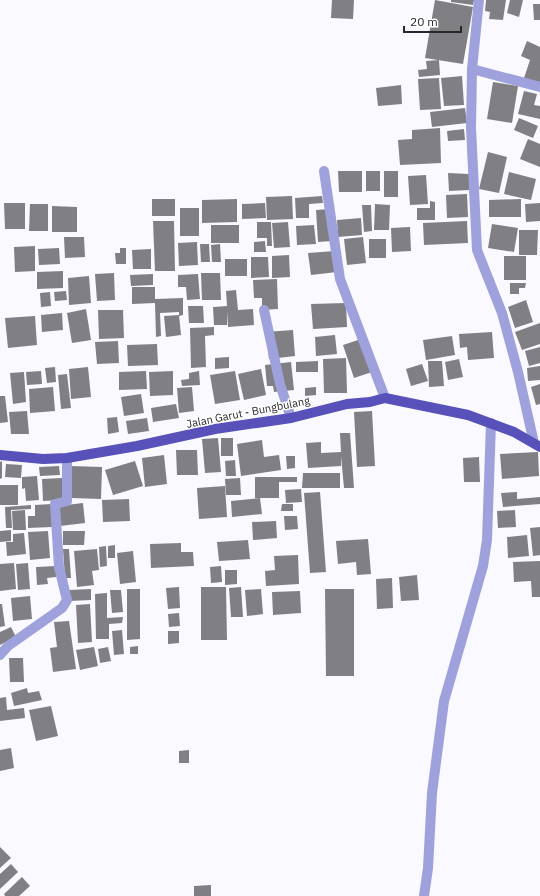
<svg xmlns="http://www.w3.org/2000/svg" width="540" height="896" viewBox="0 0 540 896" font-family="'IBM Plex Sans',sans-serif">
<style>
.building{fill:#7f7f84}
.lines{fill:none;stroke-linecap:round;stroke-linejoin:round}
.street{stroke:#9ea1db;stroke-width:10}
.primary{stroke:#5751b9;stroke-width:10}
.labels{text-anchor:middle;dominant-baseline:central;stroke-width:3;stroke-linejoin:round;paint-order:stroke}
.street-label{font-size:11px;fill:#28282a;stroke:#fff}
</style>
<rect width="100%" height="100%" fill="#f9f9ff"/>
<!-- building -->
<g class="building">
<polygon points="332,0 354,0 353,19 331,18"/>
<polygon points="435,0 473,7 463,64 425,58"/>
<polygon points="451,0 474,0 473,5 451,2"/>
<polygon points="486,0 506,0 503,20 489,19 490,12 485,11"/>
<polygon points="510,0 523,0 519,17 507,13"/>
<polygon points="533,4 540,4 540,20 534,20"/>
<polygon points="527,41 540,47 540,84 524,78 530,60 521,56"/>
<polygon points="439,60 440,75 419,77 418,70 427,69 426,61"/>
<polygon points="462,76 464,105 444,106 441,78"/>
<polygon points="439,78 441,109 420,110 418,79"/>
<polygon points="493,82 518,86 512,123 487,119"/>
<polygon points="401,85 402,104 378,106 376,88"/>
<polygon points="524,91 537,94 534,105 540,106 540,119 518,114"/>
<polygon points="465,108 467,123 432,127 430,112"/>
<polygon points="519,118 538,126 533,138 514,130"/>
<polygon points="440,128 441,163 400,165 398,140 412,139 412,130"/>
<polygon points="464,129 465,140 448,141 447,131"/>
<polygon points="528,139 540,144 540,167 520,159"/>
<polygon points="488,152 507,157 499,193 479,189"/>
<polygon points="338,171 362,171 362,192 339,192"/>
<rect x="366" y="171" width="14" height="20"/>
<rect x="384" y="171" width="14" height="26"/>
<polygon points="509,172 536,179 531,200 504,194"/>
<polygon points="448,173 469,174 469,190 449,191"/>
<polygon points="426,175 428,204 410,205 408,176"/>
<polygon points="467,194 468,217 447,218 446,195"/>
<polygon points="292,196 293,219 267,220 266,197"/>
<polygon points="322,196 323,203 309,204 309,218 296,218 295,198"/>
<rect x="152" y="199" width="23" height="17"/>
<polygon points="237,199 237,222 202,223 202,200"/>
<polygon points="521,199 521,217 489,217 489,200"/>
<polygon points="430,201 435,202 435,220 417,220 417,208 430,208"/>
<polygon points="4,203 25,203 25,229 5,229"/>
<polygon points="265,203 266,218 242,219 242,204"/>
<polygon points="540,203 540,221 526,222 525,204"/>
<polygon points="30,204 48,204 48,231 29,231"/>
<polygon points="375,204 390,205 389,230 374,230"/>
<polygon points="362,205 371,205 372,231 364,232"/>
<polygon points="52,206 77,207 77,232 52,232"/>
<rect x="180" y="208" width="19" height="28"/>
<polygon points="329,209 332,241 318,242 316,210"/>
<polygon points="361,218 362,235 338,237 337,220"/>
<polygon points="153,221 174,221 175,271 155,271"/>
<polygon points="467,221 468,243 424,245 423,223"/>
<polygon points="257,222 271,222 272,246 267,246 267,238 257,238"/>
<polygon points="288,222 290,247 274,248 272,223"/>
<polygon points="492,224 518,228 514,252 488,248"/>
<rect x="211" y="225" width="28" height="18"/>
<polygon points="314,225 316,244 297,245 296,226"/>
<polygon points="410,227 411,251 392,252 391,228"/>
<polygon points="519,230 538,230 537,255 519,255"/>
<polygon points="64,237 84,237 85,257 65,258"/>
<polygon points="363,237 366,263 347,265 344,239"/>
<rect x="369" y="239" width="17" height="19"/>
<polygon points="265,241 266,252 254,252 254,242"/>
<polygon points="197,242 198,265 179,266 178,243"/>
<polygon points="200,244 209,244 210,262 201,262"/>
<polygon points="220,244 221,262 212,262 211,245"/>
<polygon points="35,246 35,271 15,272 14,247"/>
<polygon points="59,248 60,264 39,265 38,249"/>
<polygon points="120,248 126,248 126,264 116,264 115,253 120,253"/>
<polygon points="151,249 151,269 133,269 132,250"/>
<polygon points="335,251 337,272 311,275 308,253"/>
<polygon points="289,255 290,277 272,278 272,256"/>
<rect x="504" y="256" width="22" height="24"/>
<polygon points="251,257 268,257 269,277 251,278"/>
<rect x="225" y="259" width="22" height="17"/>
<polygon points="63,271 63,288 37,289 37,272"/>
<polygon points="114,273 115,300 97,301 95,274"/>
<polygon points="201,273 220,273 221,300 202,300"/>
<polygon points="153,274 153,285 131,286 130,275"/>
<polygon points="198,274 200,299 187,300 186,287 178,287 178,275"/>
<polygon points="89,276 91,303 69,305 68,278"/>
<polygon points="277,279 278,309 262,310 262,298 254,298 253,280"/>
<polygon points="510,283 526,283 525,288 519,288 519,294 510,294"/>
<polygon points="132,287 155,287 155,299 183,298 183,315 179,316 179,312 160,313 161,336 156,337 155,303 132,304"/>
<polygon points="236,290 238,310 253,309 254,325 228,327 227,311 227,325 214,325 213,307 227,306 226,291"/>
<polygon points="66,291 67,300 55,301 54,292"/>
<polygon points="50,292 51,306 41,307 40,293"/>
<polygon points="526,300 533,322 515,328 508,307"/>
<polygon points="346,303 347,327 313,329 311,304"/>
<polygon points="188,306 203,306 204,323 189,323"/>
<polygon points="86,309 91,340 72,343 67,313"/>
<polygon points="98,310 123,310 124,338 99,339"/>
<polygon points="62,313 63,330 42,332 41,315"/>
<polygon points="179,315 181,335 166,337 164,316"/>
<polygon points="35,316 37,345 8,348 5,318"/>
<polygon points="540,323 540,344 522,350 515,332"/>
<polygon points="214,327 214,335 205,336 206,367 191,368 190,328"/>
<polygon points="293,330 295,356 269,359 266,332"/>
<polygon points="492,332 494,358 468,360 467,347 460,348 459,334"/>
<polygon points="335,335 337,354 316,356 315,337"/>
<polygon points="452,336 455,355 426,360 423,340"/>
<polygon points="361,339 372,372 354,378 343,345"/>
<polygon points="118,341 119,363 97,364 95,342"/>
<polygon points="157,344 158,365 128,366 127,345"/>
<polygon points="540,347 540,363 529,366 525,351"/>
<polygon points="229,357 229,368 215,369 215,358"/>
<polygon points="346,358 347,393 324,393 323,359"/>
<polygon points="459,359 463,377 448,380 445,362"/>
<polygon points="318,361 318,372 296,372 296,362"/>
<polygon points="428,361 442,361 444,386 429,387"/>
<polygon points="291,362 294,390 274,392 273,386 267,386 265,365"/>
<polygon points="422,364 428,381 411,386 406,369"/>
<polygon points="540,366 540,380 528,381 527,368"/>
<polygon points="55,367 56,382 47,383 45,368"/>
<polygon points="88,367 91,397 71,399 69,369"/>
<polygon points="261,369 266,395 244,400 238,374"/>
<polygon points="41,371 42,384 27,385 26,372"/>
<polygon points="146,371 147,389 119,390 119,372"/>
<polygon points="173,371 173,395 150,396 149,372"/>
<polygon points="199,371 200,385 182,386 181,380 189,379 189,373"/>
<polygon points="235,371 240,400 215,404 210,375"/>
<polygon points="24,372 26,402 13,404 10,373"/>
<polygon points="67,374 71,408 61,409 58,375"/>
<polygon points="540,384 540,404 536,405 531,387"/>
<polygon points="53,387 55,411 30,413 29,389"/>
<polygon points="192,387 194,411 179,413 177,388"/>
<polygon points="316,387 316,395 305,396 305,388"/>
<polygon points="141,394 144,413 124,416 121,397"/>
<polygon points="0,396 5,396 8,422 0,423"/>
<polygon points="176,404 179,418 153,422 151,408"/>
<polygon points="27,411 29,434 11,434 9,412"/>
<polygon points="372,411 375,466 357,467 354,412"/>
<polygon points="117,417 119,432 108,434 107,418"/>
<polygon points="147,418 149,431 128,434 126,421"/>
<polygon points="340,433 350,433 354,488 344,488 341,456 341,466 308,468 306,443 321,442 321,453 341,452"/>
<polygon points="218,438 221,472 205,473 202,439"/>
<rect x="221" y="438" width="12" height="18"/>
<polygon points="262,440 264,457 279,455 281,470 241,476 237,444"/>
<polygon points="176,450 197,450 198,475 177,475"/>
<polygon points="538,452 539,476 502,479 500,454"/>
<polygon points="164,455 167,484 145,487 142,458"/>
<polygon points="286,456 295,456 295,468 287,469"/>
<polygon points="479,457 480,482 464,482 463,458"/>
<polygon points="235,460 236,476 226,476 225,461"/>
<polygon points="2,461 2,478 0,479 0,462"/>
<polygon points="135,461 143,486 113,495 105,470"/>
<polygon points="6,464 22,465 21,478 5,477"/>
<polygon points="59,466 60,475 40,476 39,467"/>
<polygon points="71,466 102,467 101,499 71,498"/>
<polygon points="303,473 340,473 340,488 302,488"/>
<polygon points="37,476 39,500 26,501 25,488 22,489 22,477"/>
<polygon points="255,477 297,477 297,482 279,482 279,498 255,498"/>
<polygon points="62,478 63,500 43,501 42,479"/>
<polygon points="240,478 241,495 226,495 225,479"/>
<rect x="0" y="485" width="18" height="20"/>
<polygon points="225,486 227,517 199,519 197,488"/>
<polygon points="301,489 302,502 286,503 285,490"/>
<polygon points="320,492 326,572 310,573 304,493"/>
<polygon points="517,492 517,499 540,497 540,504 503,507 501,493"/>
<polygon points="260,498 262,514 232,517 231,501"/>
<polygon points="129,499 130,521 103,522 102,500"/>
<polygon points="83,503 85,523 60,526 58,506"/>
<polygon points="51,504 52,527 28,528 28,516 35,516 35,505"/>
<polygon points="282,504 293,504 293,511 281,511"/>
<polygon points="31,505 31,509 11,510 12,528 6,528 5,507"/>
<polygon points="25,510 26,530 13,530 12,511"/>
<polygon points="515,510 516,527 498,528 497,511"/>
<polygon points="284,516 297,516 298,529 285,530"/>
<polygon points="276,521 277,538 253,540 252,522"/>
<polygon points="540,527 540,555 533,556 530,528"/>
<polygon points="11,530 11,541 0,542 0,531"/>
<polygon points="48,531 50,558 30,560 28,532"/>
<polygon points="63,531 85,531 84,545 63,545"/>
<polygon points="24,533 26,554 7,556 6,542 13,542 13,534"/>
<polygon points="527,535 529,556 508,558 507,537"/>
<polygon points="368,539 371,574 357,575 356,562 338,564 336,541"/>
<polygon points="248,540 250,559 219,561 217,542"/>
<polygon points="181,543 181,552 193,552 194,566 151,568 150,544"/>
<polygon points="115,545 115,558 108,558 108,546"/>
<polygon points="106,546 107,566 100,567 99,547"/>
<polygon points="63,549 69,549 71,578 65,578"/>
<polygon points="97,549 99,570 92,571 94,585 77,587 74,551"/>
<polygon points="133,551 136,582 120,584 117,553"/>
<polygon points="298,555 299,584 266,586 265,571 275,570 274,556"/>
<polygon points="540,561 540,597 532,597 531,581 514,582 513,562"/>
<polygon points="14,563 16,589 0,591 0,564"/>
<polygon points="28,563 30,589 18,590 16,564"/>
<polygon points="56,566 56,577 47,578 48,584 37,585 36,567"/>
<polygon points="221,566 222,582 211,583 210,567"/>
<polygon points="225,570 237,570 237,584 225,585"/>
<polygon points="417,575 419,600 401,601 399,577"/>
<polygon points="392,578 393,608 377,609 376,579"/>
<polygon points="179,587 180,608 168,609 166,588"/>
<polygon points="201,587 226,587 227,640 201,640"/>
<polygon points="241,587 243,617 231,617 229,588"/>
<polygon points="91,589 91,600 69,601 69,590"/>
<polygon points="127,589 140,589 140,639 127,640"/>
<polygon points="261,589 263,614 247,616 245,590"/>
<polygon points="325,589 354,589 354,676 326,676"/>
<polygon points="110,590 121,590 123,612 112,613"/>
<polygon points="300,591 301,613 273,615 272,592"/>
<polygon points="107,593 107,618 123,617 122,623 109,624 109,639 96,639 95,594"/>
<polygon points="30,596 32,619 13,621 11,598"/>
<polygon points="0,604 2,604 5,626 0,627"/>
<polygon points="90,604 92,642 78,643 76,605"/>
<polygon points="179,613 180,626 169,627 168,614"/>
<polygon points="69,621 76,669 53,672 50,648 57,647 54,622"/>
<polygon points="11,627 16,637 0,645 0,632"/>
<polygon points="122,630 124,654 114,655 112,631"/>
<polygon points="168,631 179,631 179,643 168,644"/>
<polygon points="138,646 138,654 130,654 130,647"/>
<polygon points="94,647 98,666 80,670 76,650"/>
<polygon points="108,647 111,661 100,663 98,649"/>
<polygon points="9,658 23,658 24,682 10,682"/>
<polygon points="27,688 28,693 39,691 42,700 14,706 11,693"/>
<polygon points="6,697 7,710 24,708 25,718 0,721 0,698"/>
<polygon points="51,706 58,736 36,741 29,710"/>
<polygon points="11,748 14,768 0,771 0,750"/>
<polygon points="189,750 189,763 179,763 179,751"/>
<polygon points="0,847 11,858 0,868"/>
<polygon points="11,864 18,872 0,889 0,874"/>
<polygon points="22,877 30,886 19,896 5,896 4,894"/>
<polygon points="211,885 211,896 194,896 194,886"/>
</g>
<g class="lines">
<!-- street -->
<g class="street">
<polyline points="479,0 472,69 471,128 477,250 502,313 518,372 534,443"/>
<polyline points="472,69 540,87"/>
<polyline points="324,171 340,279 385,398"/>
<polyline points="264,310 280,384 291,418"/>
<polyline points="0,655 8,646 62,608 67,600 59,567 55,504 67,501 67,458"/>
<polyline points="424,896 428,868 432,793 444,701 483,566 487,540 491,423"/>
</g>
<!-- primary -->
<polyline class="primary" points="0,455 43,459 67,458 137,446 215,429 291,418 347,404 370,402 385,398 468,415 514,432 540,447"/>
</g>
<g class="labels">
<!-- street labels -->
<g class="street-label">
<text transform="translate(248 412) rotate(-11)">Jalan Garut - Bungbulang</text>
</g>
</g>
<!-- scale -->
<path d="M404 26v6h57v-6" fill="none" stroke="#28282a" stroke-width="2"/>
<text x="410" y="26" font-size="12" fill="#28282a" stroke="#ffffff" stroke-width="3" paint-order="stroke">20 m</text>
</svg>
